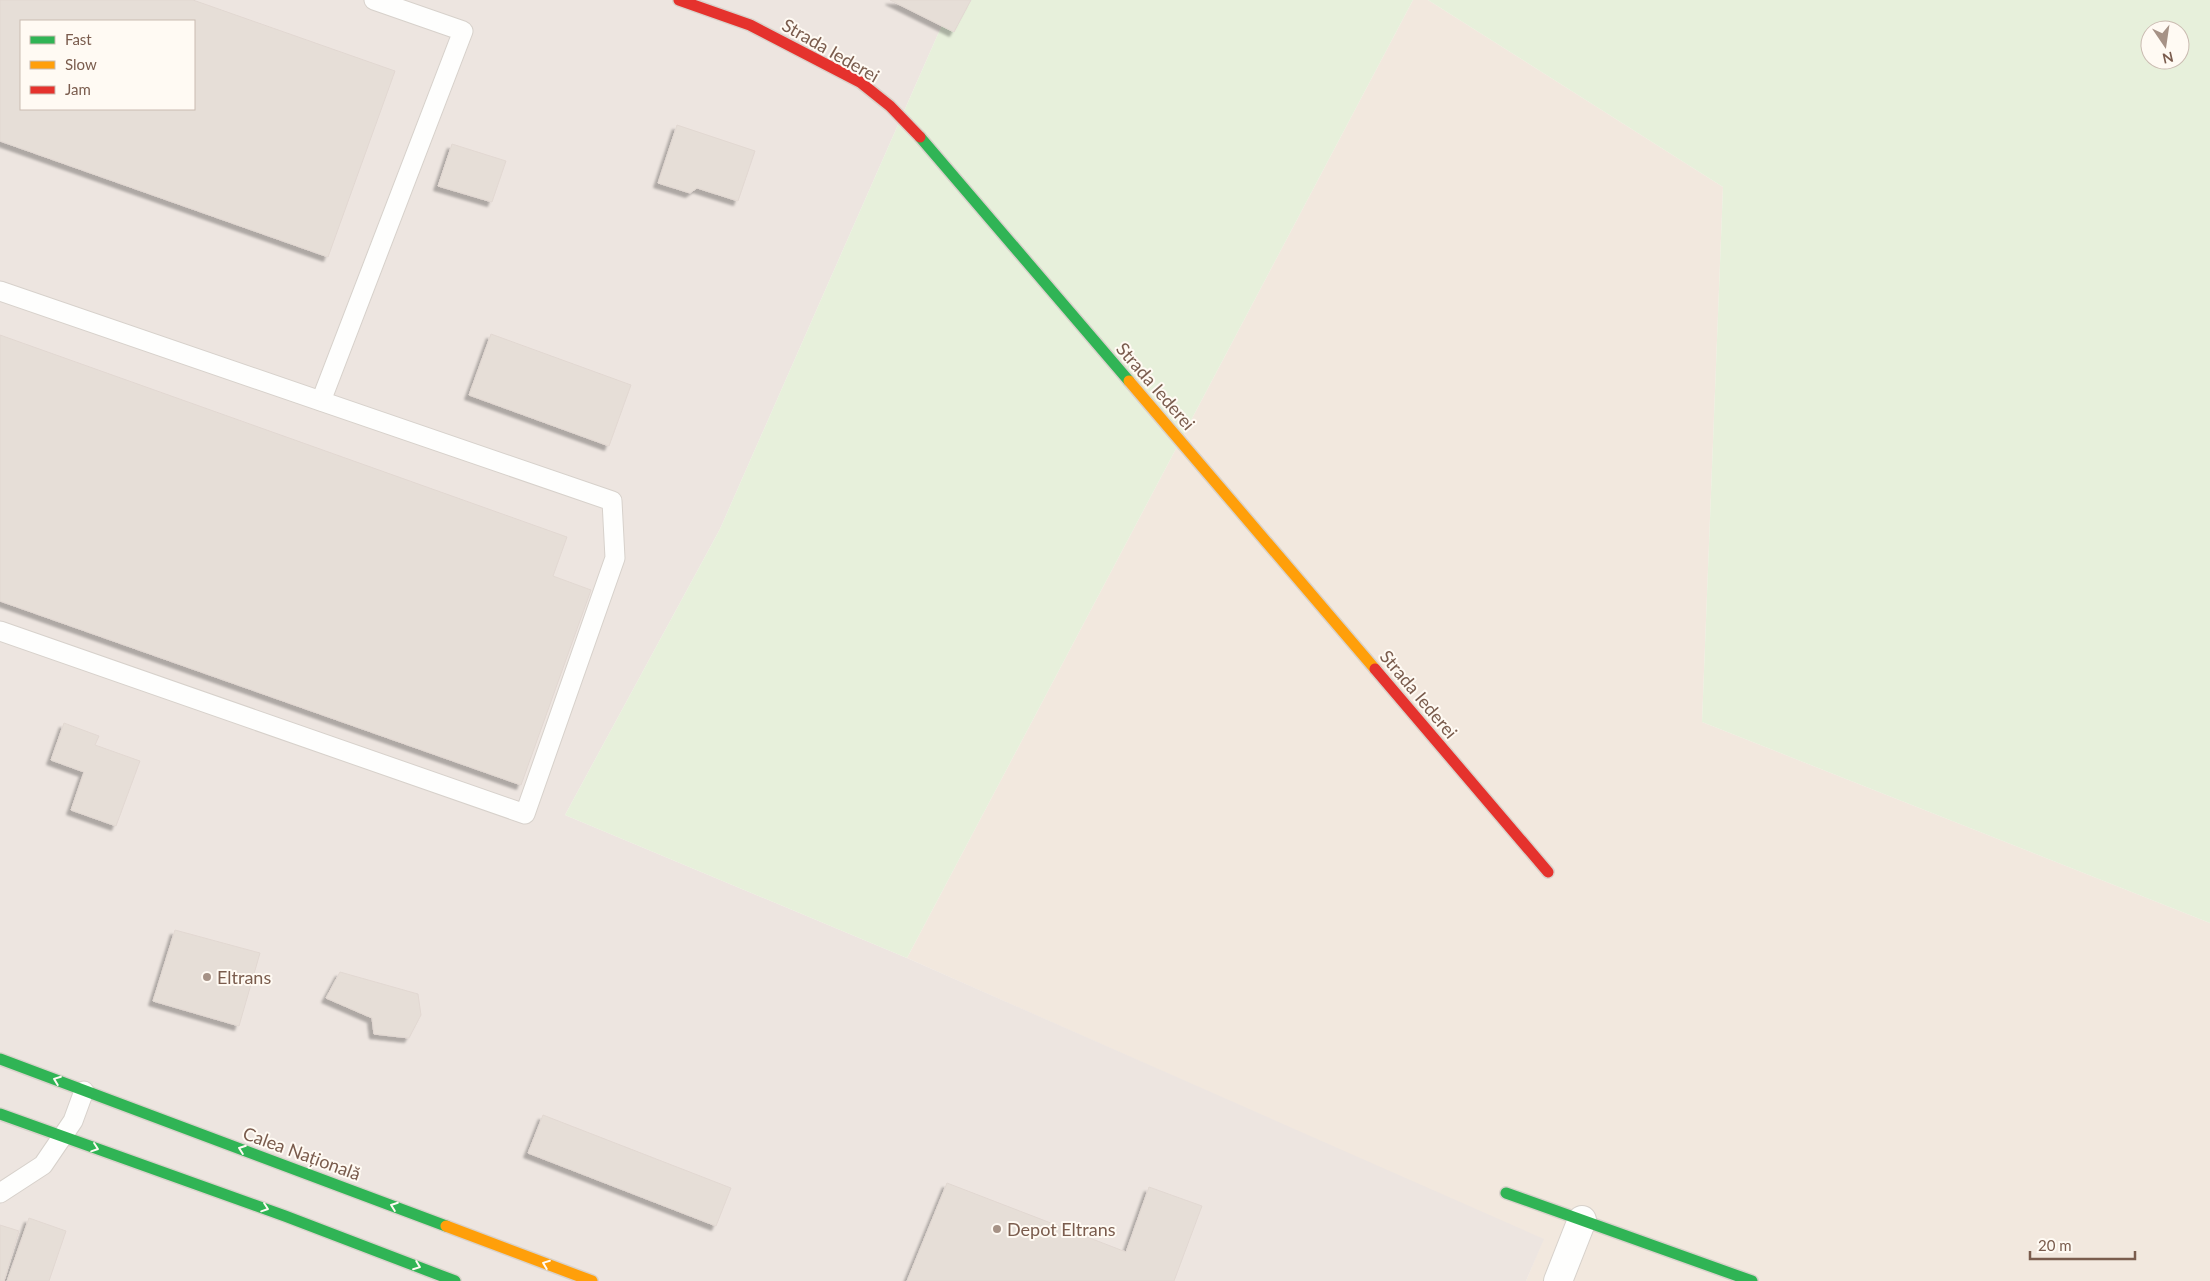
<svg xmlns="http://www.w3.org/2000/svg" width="2210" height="1281" viewBox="0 0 2210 1281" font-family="Lato,sans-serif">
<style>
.residential{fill:#f2e8de}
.industrial{fill:#ede5e0;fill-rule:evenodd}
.green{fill:#e7f0db;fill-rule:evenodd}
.building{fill:#e6ded7;stroke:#e2d8d2;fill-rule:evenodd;filter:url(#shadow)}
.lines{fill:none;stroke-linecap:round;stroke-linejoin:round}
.lane-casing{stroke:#d7d1cb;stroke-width:21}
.street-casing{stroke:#d7d1cb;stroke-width:30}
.fast-casing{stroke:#d9d2cb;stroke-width:14}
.slow-casing{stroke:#d9d2cb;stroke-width:14}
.jam-casing{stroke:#d9d2cb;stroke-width:14}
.lane{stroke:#fefefd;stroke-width:19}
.street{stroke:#fefefd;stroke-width:28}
.fast{stroke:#30b455;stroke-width:11}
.slow{stroke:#ff9f0a;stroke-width:11}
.jam{stroke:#e5322d;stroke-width:11}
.oneway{stroke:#fffaf3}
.poi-dot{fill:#a69286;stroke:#fffaf3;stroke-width:2}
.labels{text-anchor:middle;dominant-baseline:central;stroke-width:4;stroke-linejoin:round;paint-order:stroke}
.street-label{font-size:18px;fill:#7a5c4d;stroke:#fffaf3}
.poi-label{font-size:18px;fill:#7a5c4d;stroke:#fffaf3;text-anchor:start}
</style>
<defs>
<filter id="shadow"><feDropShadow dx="-4.5" dy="4.5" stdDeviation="1" flood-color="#0004"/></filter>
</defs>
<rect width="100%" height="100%" fill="#f9f5f0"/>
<!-- residential -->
<polygon class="residential" points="1413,0 1428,0 1723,187 1702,722 2210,923 2210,1281 1526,1281 1543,1240 907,958"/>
<!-- industrial -->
<path class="industrial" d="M 0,0 L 953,0 L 720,529 L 565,815 L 907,958 L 1544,1239 L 1526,1281 L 0,1281 ZM 21,21 L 194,21 L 194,109 L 21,109 Z"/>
<!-- green -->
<g class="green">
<polygon points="953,0 1413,0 907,958 565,815 720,529"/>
<path d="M 1428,0 L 2210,0 L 2210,923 L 1702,722 L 1723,187 ZM 2150,30 L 2180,30 L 2180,60 L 2150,60 Z"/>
</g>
<!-- building -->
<g class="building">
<path d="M 0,0 L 193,0 L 395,71 L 328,257 L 0,141 ZM 21,21 L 194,21 L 194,109 L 21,109 Z"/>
<polygon points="890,0 971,0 954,32"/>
<polygon points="677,125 755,151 738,201 697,188 690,193 658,183"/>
<polygon points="452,144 506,161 492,202 438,186"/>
<polygon points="491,334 631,385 609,446 469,395"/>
<polygon points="0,335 567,537 553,576 591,590 521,785 0,601"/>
<polygon points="64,723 99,736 95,745 140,761 116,826 71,810 84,772 51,760"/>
<polygon points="175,930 260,953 239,1026 153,1001"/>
<polygon points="340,972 418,994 421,1015 409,1038 374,1034 372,1018 326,998"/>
<polygon points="543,1115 731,1188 716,1226 528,1153"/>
<polygon points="947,1183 1126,1252 1149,1187 1202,1206 1174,1281 907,1281"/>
<polygon points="29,1218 66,1231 49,1281 7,1281"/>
<polygon points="0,1225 19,1231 4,1281 0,1281"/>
</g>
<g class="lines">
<!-- lane casing -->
<g class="lane-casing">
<g id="lane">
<polyline points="0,291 612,501 615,558 525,814 0,631"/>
<polyline points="321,401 463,31 374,0"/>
<polyline points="0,1193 43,1165 73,1121 84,1091"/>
</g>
</g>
<!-- street casing -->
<g class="street-casing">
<polyline id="street" points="1558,1281 1582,1220"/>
</g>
<!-- fast casing -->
<g class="fast-casing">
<g id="fast">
<polyline points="920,137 1129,381"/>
<polyline points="0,1059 446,1226"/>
<polyline points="0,1114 285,1216 455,1281"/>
<polyline points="1506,1193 1752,1281"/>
</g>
</g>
<!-- slow casing -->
<g class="slow-casing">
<g id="slow">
<polyline points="1129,381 1375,669"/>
<polyline points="446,1226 592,1281"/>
</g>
</g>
<!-- jam casing -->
<g class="jam-casing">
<g id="jam">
<polyline points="679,0 750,25 860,82 890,106 920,137"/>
<polyline points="1375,669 1548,872"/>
</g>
</g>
<!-- lane -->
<use href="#lane" class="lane"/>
<!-- street -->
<use href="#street" class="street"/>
<!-- fast -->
<use href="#fast" class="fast"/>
<!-- slow -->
<use href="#slow" class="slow"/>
<!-- jam -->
<use href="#jam" class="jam"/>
</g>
<!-- one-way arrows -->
<defs><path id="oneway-chevron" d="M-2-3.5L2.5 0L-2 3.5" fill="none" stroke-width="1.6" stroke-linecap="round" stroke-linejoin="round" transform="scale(1.25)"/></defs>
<g class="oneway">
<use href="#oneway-chevron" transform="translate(57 1080) rotate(-159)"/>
<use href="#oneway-chevron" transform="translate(95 1148) rotate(19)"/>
<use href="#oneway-chevron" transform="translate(242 1149) rotate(-160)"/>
<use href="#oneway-chevron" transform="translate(394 1206) rotate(-160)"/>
<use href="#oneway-chevron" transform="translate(265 1208) rotate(19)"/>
<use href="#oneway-chevron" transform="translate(546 1264) rotate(-159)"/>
<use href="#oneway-chevron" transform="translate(417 1266) rotate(21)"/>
</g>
<!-- markers -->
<g class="poi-dot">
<circle cx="207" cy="977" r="5"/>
<circle cx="997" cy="1229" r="5"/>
</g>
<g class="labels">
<!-- street labels -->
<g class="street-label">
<text transform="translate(831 50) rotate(30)">Strada Iederei</text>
<text transform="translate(1156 386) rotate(49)">Strada Iederei</text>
<text transform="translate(1419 694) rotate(50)">Strada Iederei</text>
<text transform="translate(302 1153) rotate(20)">Calea Națională</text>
</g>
<!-- poi labels -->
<g class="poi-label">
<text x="217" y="977">Eltrans</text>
<text x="1007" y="1229">Depot Eltrans</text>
</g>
</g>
<!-- legend -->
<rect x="20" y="20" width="175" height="90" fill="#fffaf3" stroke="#cabbb1"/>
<rect x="30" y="36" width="25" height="8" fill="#30b455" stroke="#cabbb1"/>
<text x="65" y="45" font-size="15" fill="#7a5c4d">Fast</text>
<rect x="30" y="61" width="25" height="8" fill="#ff9f0a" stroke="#cabbb1"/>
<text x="65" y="70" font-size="15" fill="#7a5c4d">Slow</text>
<rect x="30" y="86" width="25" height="8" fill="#e5322d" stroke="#cabbb1"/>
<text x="65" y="95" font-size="15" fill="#7a5c4d">Jam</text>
<!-- north arrow -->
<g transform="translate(2165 45) rotate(167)"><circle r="24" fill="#fffaf3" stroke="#cabbb1"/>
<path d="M0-4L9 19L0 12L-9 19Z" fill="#a69286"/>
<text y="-8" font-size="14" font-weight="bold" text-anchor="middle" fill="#7a5c4d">N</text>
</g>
<!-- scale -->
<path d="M2030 1251v8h105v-8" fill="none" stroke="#7a5c4d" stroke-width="2.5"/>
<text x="2038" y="1251" font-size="15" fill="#7a5c4d" stroke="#fffaf3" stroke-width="4" paint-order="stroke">20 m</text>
</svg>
